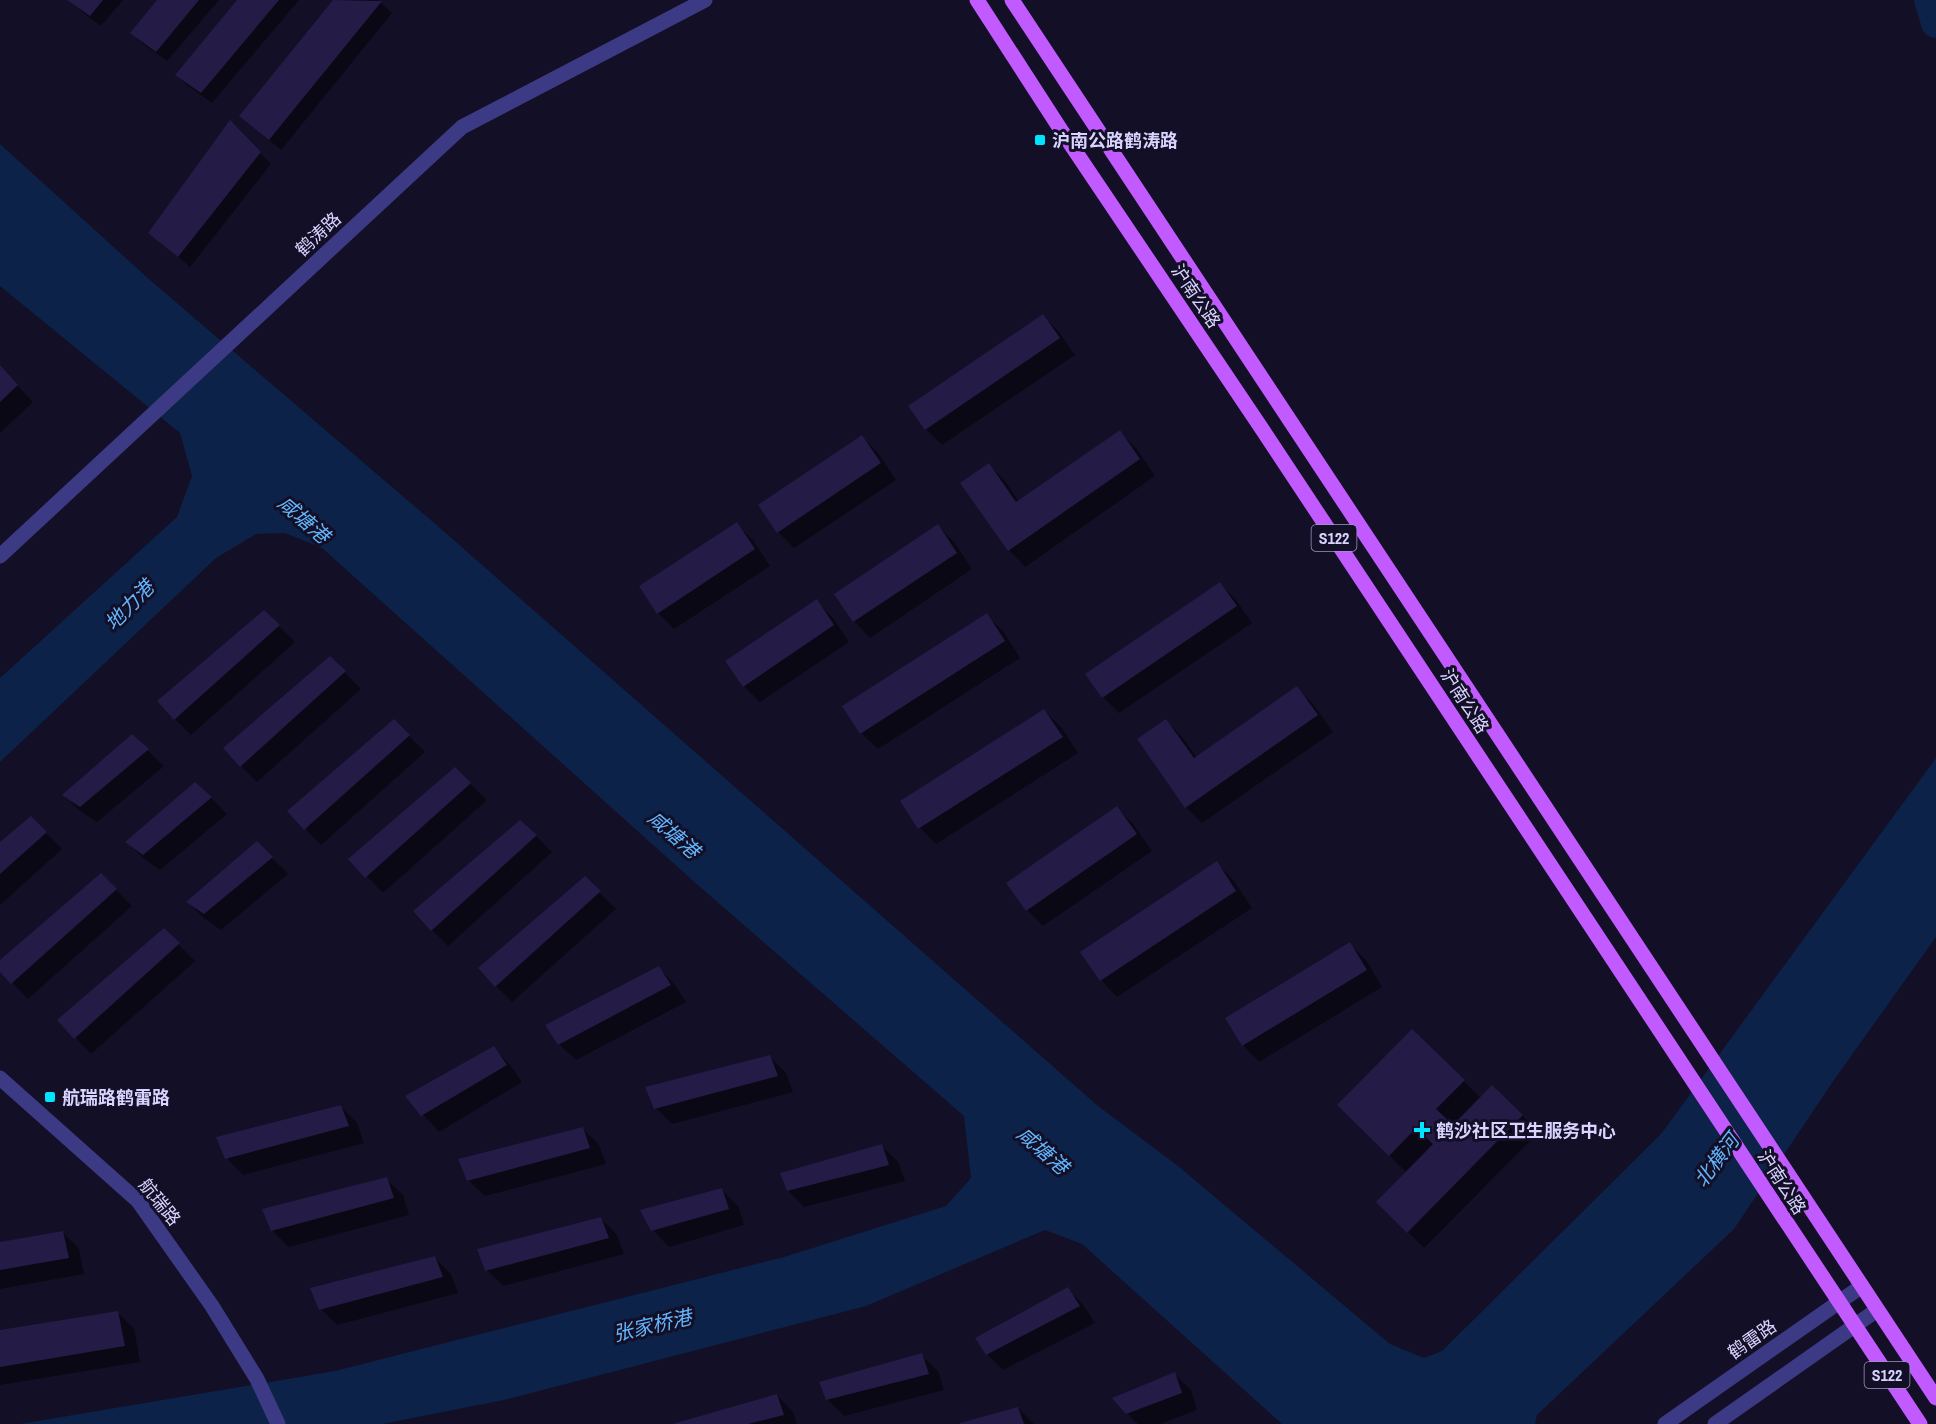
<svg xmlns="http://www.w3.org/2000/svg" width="1936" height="1424" viewBox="0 0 1936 1424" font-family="'Archivo Narrow','Noto Sans SC',sans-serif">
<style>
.water{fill:#0c2248}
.shadow{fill:#0007}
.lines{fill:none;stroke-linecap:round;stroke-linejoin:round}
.stream{stroke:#0c2248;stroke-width:5}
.river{stroke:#0c2248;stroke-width:30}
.building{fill:#241b47}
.tertiary{stroke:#3d3a85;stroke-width:15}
.primary{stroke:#c25bff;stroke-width:15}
.poi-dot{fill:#00e5ff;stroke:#130f26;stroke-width:2}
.labels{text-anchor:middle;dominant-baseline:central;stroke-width:6;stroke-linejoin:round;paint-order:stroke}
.shield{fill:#130f26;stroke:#9e99be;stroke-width:1.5}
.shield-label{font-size:16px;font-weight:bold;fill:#d9d4ff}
.poi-label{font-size:18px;font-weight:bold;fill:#d9d4ff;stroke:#130f26;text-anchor:start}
.street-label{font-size:18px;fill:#d9d4ff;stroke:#130f26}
.water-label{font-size:20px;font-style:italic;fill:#62b6ff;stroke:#130f26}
</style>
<rect width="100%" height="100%" fill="#130f26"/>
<!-- water -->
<polygon class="water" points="0,144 150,280 440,528 1098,1106 1178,1166 1390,1344 1424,1358 1442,1351 1661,1134 1936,758 1936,937 1834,1080 1734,1229 1537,1415 1535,1424 1282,1424 1082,1244 1045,1230 866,1306 504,1400 382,1424 20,1424 335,1371 784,1257 946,1206 971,1178 964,1116 700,887 322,548 285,533 256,534 216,558 0,762 0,678 177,517 192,476 180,433 0,286"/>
<!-- shadow -->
<g class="shadow">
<polygon points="68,0 123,0 101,26 77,8"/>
<polygon points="159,0 219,0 167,61 143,44 132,33"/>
<polygon points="239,0 299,0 212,103 187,85 177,75"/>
<polygon points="335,0 378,0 392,13 281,150 241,116"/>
<polygon points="231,123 271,164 190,267 150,233"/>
<polygon points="1043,316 1059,332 1075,355 942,445 926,429"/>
<polygon points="0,367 33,402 0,433"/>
<polygon points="1119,432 1136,448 1155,476 1025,567 1009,550 989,465 1005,481 1019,502"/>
<polygon points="862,437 878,453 896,480 794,548 778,532"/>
<polygon points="736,524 753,540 770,566 674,629 658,613"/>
<polygon points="937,526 954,542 972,569 870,638 854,621 836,595"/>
<polygon points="1220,584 1236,600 1252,623 1119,713 1103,697"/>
<polygon points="816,601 833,618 849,642 760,702 744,686"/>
<polygon points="264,612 295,642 191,735 175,719"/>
<polygon points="986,615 1003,631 1020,658 878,749 861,733"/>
<polygon points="330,658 361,689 257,782 241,766"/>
<polygon points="1297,688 1313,704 1333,732 1202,823 1186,807 1166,721 1182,737 1197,758"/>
<polygon points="1044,711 1061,727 1078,753 936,844 920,828"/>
<polygon points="394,721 425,752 321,845 289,811"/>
<polygon points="132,736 164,766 97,822 80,811 64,795"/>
<polygon points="455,769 487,800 383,893 350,859"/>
<polygon points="211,798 227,814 160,870 143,858 127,842"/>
<polygon points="1117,808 1133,824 1152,851 1043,926 1027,910"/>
<polygon points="31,818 62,849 0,905 0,844"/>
<polygon points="536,836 552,852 448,946 432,930"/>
<polygon points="272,858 288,874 221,930 204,918 188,902"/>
<polygon points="1217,863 1233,880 1252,908 1117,997 1101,980 1082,952"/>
<polygon points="101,875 132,906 28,999 0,970 0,962"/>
<polygon points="585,878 616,909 512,1002 496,986"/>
<polygon points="164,930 195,961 91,1054 59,1020"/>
<polygon points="1349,944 1366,960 1382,987 1259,1062 1243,1045"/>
<polygon points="659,968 675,985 686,1002 576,1060 559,1044"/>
<polygon points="1412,1031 1481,1098 1492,1087 1539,1132 1424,1248 1378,1202 1407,1173 1339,1105"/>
<polygon points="494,1048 510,1065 522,1082 439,1132 407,1097"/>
<polygon points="770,1057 786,1073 793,1092 672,1124 656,1108"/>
<polygon points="341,1107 357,1123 364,1143 243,1175 227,1158"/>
<polygon points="582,1128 599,1145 606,1164 485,1196 468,1180"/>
<polygon points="882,1146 898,1162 905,1181 804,1207 788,1191"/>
<polygon points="386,1179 403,1195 409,1215 289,1247 272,1230"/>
<polygon points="721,1189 738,1206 744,1225 669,1247 653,1230"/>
<polygon points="601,1219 617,1235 624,1254 503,1286 487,1270"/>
<polygon points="62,1232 79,1249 84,1274 0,1289 0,1244"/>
<polygon points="435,1258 451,1274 458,1293 337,1325 321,1309"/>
<polygon points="1068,1289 1084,1306 1095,1323 1003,1370 987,1354"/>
<polygon points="117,1312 134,1329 140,1362 0,1385 0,1332"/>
<polygon points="921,1355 938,1371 944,1390 844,1416 827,1399"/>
<polygon points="1174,1374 1191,1390 1197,1410 1160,1424 1138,1424 1127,1413"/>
<polygon points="777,1395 793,1412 797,1424 677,1424"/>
<polygon points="1018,1408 1034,1424 963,1424"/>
</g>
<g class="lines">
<!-- stream -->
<polyline class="stream" points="1930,2 1933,0"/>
<!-- river -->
<polyline class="river" points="1929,0 1936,23"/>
</g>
<!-- building -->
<g class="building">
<polygon points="67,0 103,0 90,16"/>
<polygon points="157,0 199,0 156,52 130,33"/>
<polygon points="237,0 279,0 201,93 175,75"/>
<polygon points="333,0 382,1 269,140 239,116"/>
<polygon points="230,120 261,152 178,257 148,233"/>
<polygon points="1043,314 1060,338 925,430 908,406"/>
<polygon points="0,365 18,385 0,402"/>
<polygon points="1120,430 1140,459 1008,551 960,483 989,463 1016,502"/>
<polygon points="862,435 881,463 777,533 758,505"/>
<polygon points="737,522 755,549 657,614 639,586"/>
<polygon points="938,524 957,553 853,622 834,594"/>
<polygon points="1220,582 1237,606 1102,698 1085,674"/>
<polygon points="817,599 834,625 743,687 725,661"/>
<polygon points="264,610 280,625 174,720 157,701"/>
<polygon points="987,613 1005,641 860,734 842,706"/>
<polygon points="330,656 346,671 240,767 223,748"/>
<polygon points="1297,686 1318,715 1185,808 1137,739 1166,719 1194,758"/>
<polygon points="1044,709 1063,737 918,829 900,801"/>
<polygon points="394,719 410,735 304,830 287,811"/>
<polygon points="132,734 149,749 80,807 62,795"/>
<polygon points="455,767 471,783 365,878 348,859"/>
<polygon points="195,782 212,797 143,855 125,842"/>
<polygon points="1117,806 1137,834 1026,911 1006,883"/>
<polygon points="31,816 47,832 0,874 0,842"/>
<polygon points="520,820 537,835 431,931 413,911"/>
<polygon points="257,841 273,857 204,914 186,902"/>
<polygon points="1217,861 1236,891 1100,981 1080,952"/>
<polygon points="101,873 117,889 11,984 0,972 0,960"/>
<polygon points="585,876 601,891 495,987 478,968"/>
<polygon points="164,928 180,943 74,1039 57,1020"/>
<polygon points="1350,942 1367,970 1242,1046 1225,1018"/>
<polygon points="659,966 671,985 558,1045 545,1025"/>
<polygon points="1412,1029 1465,1080 1436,1109 1453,1125 1492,1085 1523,1115 1407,1233 1376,1202 1433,1144 1416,1128 1389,1156 1337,1105"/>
<polygon points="494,1046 507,1065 421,1116 405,1096"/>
<polygon points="770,1055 778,1076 654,1109 645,1087"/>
<polygon points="341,1105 349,1126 225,1159 216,1137"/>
<polygon points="583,1127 590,1148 467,1181 458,1159"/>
<polygon points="882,1144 889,1165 787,1191 780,1173"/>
<polygon points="387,1177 394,1198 271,1231 262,1209"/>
<polygon points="722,1188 729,1209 651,1231 640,1210"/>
<polygon points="601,1217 609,1238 485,1271 477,1249"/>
<polygon points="63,1231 69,1258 0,1270 0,1242"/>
<polygon points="435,1256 443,1277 319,1310 310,1288"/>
<polygon points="1068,1287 1080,1306 986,1355 975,1338"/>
<polygon points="118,1311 125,1346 0,1367 0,1330"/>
<polygon points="922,1353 929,1374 826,1400 819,1382"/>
<polygon points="1175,1372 1182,1393 1126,1414 1112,1398"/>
<polygon points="777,1394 784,1415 748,1424 672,1424"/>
<polygon points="1018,1407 1024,1424 960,1424 960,1423"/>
</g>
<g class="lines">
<!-- tertiary -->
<g class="tertiary">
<polyline points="0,556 462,127 705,0"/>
<polyline points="0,1078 138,1201 212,1306 257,1379 278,1424"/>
<polyline points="1665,1424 1862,1286"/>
<polyline points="1715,1424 1877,1310"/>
</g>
<!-- primary -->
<g class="primary">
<polyline points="977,0 1061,130 1262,429 1920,1424"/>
<polyline points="1012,0 1936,1398"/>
</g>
</g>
<!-- markers -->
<g class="poi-dot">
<rect x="1034" y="134" width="12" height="12" rx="3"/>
<rect x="44" y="1091" width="12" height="12" rx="3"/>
<path d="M1419 1121h6v6h6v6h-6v6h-6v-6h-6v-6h6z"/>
</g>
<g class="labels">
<!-- shield labels -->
<g class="shield">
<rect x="1311.5" y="525" width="45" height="26" rx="4.5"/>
<rect x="1864.5" y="1362" width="45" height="26" rx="4.5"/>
</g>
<g class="shield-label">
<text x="1334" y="538">S122</text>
<text x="1887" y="1375">S122</text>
</g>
<!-- poi labels -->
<g class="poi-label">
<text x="1052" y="140">沪南公路鹤涛路</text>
<text x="62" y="1097">航瑞路鹤雷路</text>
<text x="1436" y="1130">鹤沙社区卫生服务中心</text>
</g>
<!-- street labels -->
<g class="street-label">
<text transform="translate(318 234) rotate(-43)">鹤涛路</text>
<text transform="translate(1196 296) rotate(56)">沪南公路</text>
<text transform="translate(1465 701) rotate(57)">沪南公路</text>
<text transform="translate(1782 1182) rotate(57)">沪南公路</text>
<text transform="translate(160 1202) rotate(51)">航瑞路</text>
<text transform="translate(1752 1339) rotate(-35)">鹤雷路</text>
</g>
<!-- water labels -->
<g class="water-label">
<text transform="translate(304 519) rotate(41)">咸塘港</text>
<text transform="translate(129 605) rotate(-46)">地力港</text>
<text transform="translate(674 834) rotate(41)">咸塘港</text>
<text transform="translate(1043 1150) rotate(41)">咸塘港</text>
<text transform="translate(1716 1160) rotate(-53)">北横河</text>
<text transform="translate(652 1325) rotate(-13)">张家桥港</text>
</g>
</g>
</svg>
